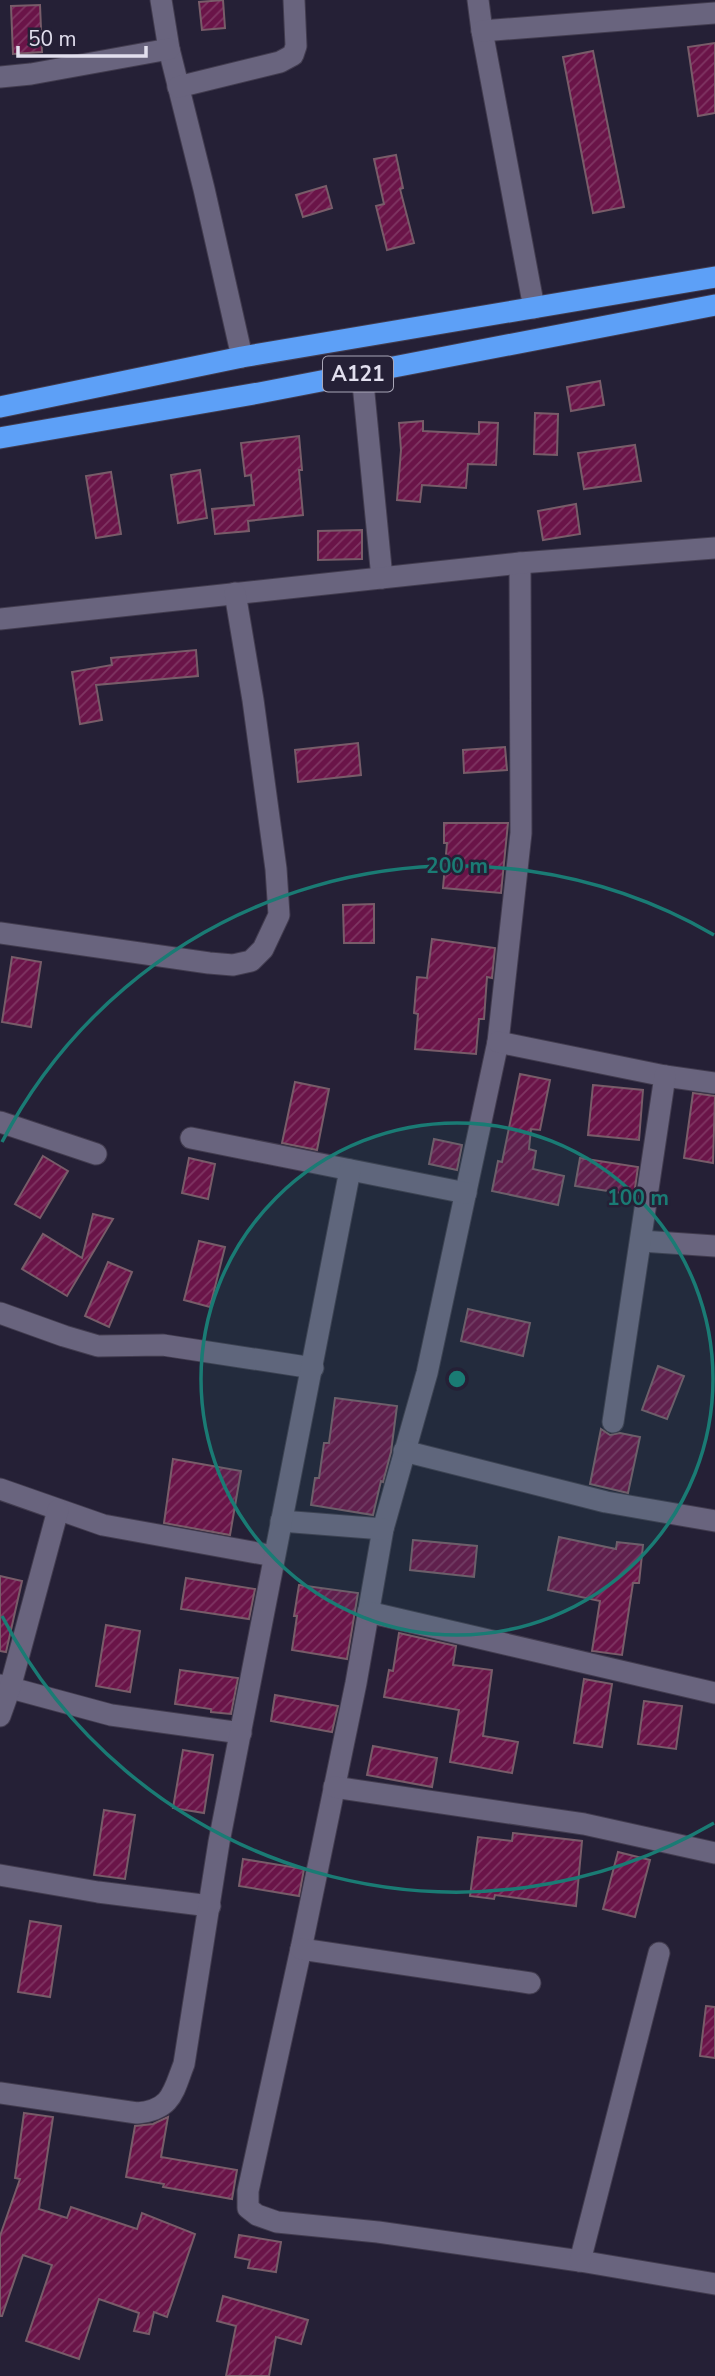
<svg xmlns="http://www.w3.org/2000/svg" width="715" height="2376" viewBox="0 0 715 2376" font-family="'Nunito Sans',sans-serif">
<style>
.building{fill:url(#building-hatch);stroke:#785c69;stroke-width:2}
.lines{fill:none;stroke-linecap:round;stroke-linejoin:round}
.minor-casing{stroke:#423c4f;stroke-width:23}
.highway-casing{stroke:#423c4f;stroke-width:23}
.minor{stroke:#69647e;stroke-width:21}
.highway{stroke:#5da0f7;stroke-width:21}
.ring{fill:none;stroke:#1a7b74;stroke-width:3.5}
.labels{text-anchor:middle;dominant-baseline:central;stroke-width:5;stroke-linejoin:round;paint-order:stroke}
.shield{fill:#252036;stroke:#a9a6b7;stroke-width:2}
.shield-label{font-size:21px;font-weight:bold;fill:#e2dfee}
.centre{fill:#1a7b74;stroke:#252036;stroke-width:3.5}
.ring-label{font-size:21px;text-anchor:middle;font-weight:bold;fill:#1a7b74;stroke:#252036;stroke-width:5;stroke-linejoin:round;paint-order:stroke}
</style>
<defs>
<pattern id="building-hatch" width="6" height="6" patternUnits="userSpaceOnUse" patternTransform="scale(1.75)"><rect width="6" height="6" fill="#6a1448"/><path d="M-1 1l2-2M0 6l6-6M5 7l2-2" fill="none" stroke="#7f3663"/></pattern>
</defs>
<rect width="100%" height="100%" fill="#252036"/>
<!-- building -->
<g class="building">
<polygon points="223,0 225,28 202,30 199,2"/>
<polygon points="40,5 42,52 13,54 11,6"/>
<polygon points="715,43 715,113 698,116 688,47"/>
<polygon points="593,51 624,207 593,213 563,57"/>
<polygon points="396,155 403,188 400,189 414,243 387,250 376,206 384,204 374,159"/>
<polygon points="326,186 332,208 303,217 296,195"/>
<polygon points="600,381 604,405 571,411 567,387"/>
<polygon points="535,413 558,414 557,455 534,454"/>
<polygon points="423,421 423,431 479,434 479,422 498,423 496,465 468,464 466,488 422,485 420,502 397,500 401,450 399,423"/>
<polygon points="299,436 302,470 299,470 303,515 248,521 249,531 215,534 212,509 254,505 251,475 245,476 241,443"/>
<polygon points="635,445 641,481 584,489 578,453"/>
<polygon points="200,470 207,518 178,523 171,475"/>
<polygon points="111,472 121,534 96,538 86,476"/>
<polygon points="576,504 580,534 543,540 538,511"/>
<polygon points="362,530 362,559 318,560 318,531"/>
<polygon points="196,650 198,676 96,685 102,720 80,724 72,672 112,665 111,658"/>
<polygon points="358,743 361,775 298,782 295,750"/>
<polygon points="505,747 507,770 464,773 463,750"/>
<polygon points="444,823 508,823 501,893 443,888 447,843 444,843"/>
<polygon points="374,904 374,943 344,943 343,905"/>
<polygon points="432,939 495,948 492,978 487,977 484,1019 479,1019 476,1054 415,1049 418,1014 414,1013 417,977 427,978"/>
<polygon points="12,957 41,962 31,1027 2,1022"/>
<polygon points="520,1074 550,1080 540,1130 531,1129 529,1149 536,1151 533,1169 564,1176 558,1205 492,1191 498,1161 502,1162"/>
<polygon points="295,1082 329,1089 317,1150 282,1143"/>
<polygon points="593,1085 643,1090 639,1140 588,1135"/>
<polygon points="693,1093 715,1096 713,1163 684,1158"/>
<polygon points="434,1139 462,1145 457,1170 429,1164"/>
<polygon points="43,1156 68,1171 40,1218 15,1204"/>
<polygon points="189,1158 215,1164 208,1199 182,1193"/>
<polygon points="580,1158 638,1167 634,1195 575,1186"/>
<polygon points="93,1214 113,1219 67,1296 22,1269 43,1234 82,1258"/>
<polygon points="199,1241 225,1247 210,1307 184,1300"/>
<polygon points="108,1262 132,1272 109,1327 85,1316"/>
<polygon points="468,1309 530,1323 523,1356 461,1341"/>
<polygon points="658,1366 684,1376 667,1419 642,1410"/>
<polygon points="335,1398 397,1406 391,1452 383,1482 381,1481 373,1515 311,1505 315,1478 319,1478 324,1443 329,1443"/>
<polygon points="601,1429 610,1435 620,1433 640,1437 628,1493 590,1484"/>
<polygon points="173,1459 241,1471 230,1535 164,1523"/>
<polygon points="559,1537 616,1549 617,1542 643,1545 639,1583 633,1583 622,1655 592,1651 600,1601 548,1590"/>
<polygon points="413,1540 477,1546 474,1577 410,1570"/>
<polygon points="0,1576 22,1581 6,1652 0,1651"/>
<polygon points="186,1578 255,1589 249,1619 181,1609"/>
<polygon points="299,1585 358,1593 347,1659 292,1650 297,1616 294,1616"/>
<polygon points="106,1625 140,1631 130,1692 96,1686"/>
<polygon points="399,1633 456,1646 453,1665 492,1670 483,1736 518,1742 512,1773 450,1762 459,1710 384,1697 389,1670 393,1671"/>
<polygon points="180,1670 238,1678 231,1714 211,1712 211,1709 175,1704"/>
<polygon points="584,1679 612,1684 602,1747 574,1743"/>
<polygon points="275,1695 338,1706 332,1732 271,1721"/>
<polygon points="644,1701 682,1706 676,1749 638,1744"/>
<polygon points="373,1746 437,1758 432,1787 367,1775"/>
<polygon points="183,1750 213,1755 204,1813 173,1808"/>
<polygon points="104,1810 135,1815 125,1879 94,1875"/>
<polygon points="513,1833 582,1841 576,1906 495,1895 494,1899 470,1896 478,1837 512,1841"/>
<polygon points="618,1852 650,1860 635,1917 603,1909"/>
<polygon points="243,1859 304,1869 299,1896 239,1886"/>
<polygon points="30,1921 61,1926 50,1997 18,1992"/>
<polygon points="706,2006 715,2007 715,2058 700,2056"/>
<polygon points="24,2113 53,2117 39,2209 67,2218 71,2207 137,2229 142,2213 195,2234 167,2317 154,2312 149,2334 134,2331 139,2313 99,2299 79,2359 26,2341 52,2265 23,2255 2,2316 0,2316 0,2236 20,2179 15,2178"/>
<polygon points="168,2117 161,2157 237,2170 232,2199 163,2187 164,2184 126,2177 135,2126 153,2124"/>
<polygon points="239,2235 281,2242 276,2272 248,2268 250,2260 235,2257"/>
<polygon points="223,2296 308,2320 301,2344 276,2337 269,2376 226,2376 236,2326 217,2321"/>
</g>
<g class="lines">
<!-- minor casing -->
<g class="minor-casing">
<g id="minor">
<polyline points="161,0 169,49 204,189 242,357"/>
<polyline points="478,0 482,31 534,308"/>
<polyline points="482,31 715,13"/>
<polyline points="0,77 31,74 169,49"/>
<polyline points="178,87 280,62 293,55 296,46 294,0"/>
<polyline points="362,373 382,578"/>
<polyline points="520,563 521,833 498,1042 427,1373 383,1529 356,1683 301,1949 248,2191 248,2208 257,2215 277,2222 378,2232 580,2261 715,2284"/>
<polyline points="0,619 520,563 715,548"/>
<polyline points="0,933 209,963 233,965 251,961 263,949 279,915 276,869 253,700 235,593"/>
<polyline points="498,1042 665,1076 715,1083"/>
<polyline points="0,1122 96,1154"/>
<polyline points="191,1138 466,1193"/>
<polyline points="641,1241 715,1246"/>
<polyline points="0,1313 64,1336 98,1346 163,1345 313,1368"/>
<polyline points="613,1422 665,1076"/>
<polyline points="404,1451 606,1502 715,1521"/>
<polyline points="0,1489 103,1525 274,1556"/>
<polyline points="281,1521 383,1529"/>
<polyline points="368,1612 715,1693"/>
<polyline points="0,1685 111,1715 241,1733"/>
<polyline points="0,1716 10,1688 58,1510"/>
<polyline points="334,1787 584,1824 715,1853"/>
<polyline points="0,1875 98,1892 210,1906"/>
<polyline points="301,1949 530,1983"/>
<path d="M 0,2093 L 137,2113 C 172,2110 173,2092 184,2064 L 219,1842 L 350,1170"/>
<polyline points="580,2261 659,1953"/>
</g>
</g>
<!-- highway casing -->
<g class="highway-casing">
<g id="highway">
<polyline points="0,407 242,357 715,277"/>
<polyline points="0,438 259,393 715,305"/>
</g>
</g>
<!-- minor -->
<use href="#minor" class="minor"/>
<!-- highway -->
<use href="#highway" class="highway"/>
</g>
<!-- distance rings -->
<circle cx="457" cy="1379" r="256" fill="#1a7b74" fill-opacity=".12"/>
<g class="ring">
<circle cx="457" cy="1379" r="256"/>
<path d="M714 1823A513 513 0 0 1 2 1616M2 1142A513 513 0 0 1 714 935"/>
</g>
<g class="labels">
<!-- shield labels -->
<rect class="shield" x="323" y="356.5" width="70" height="35" rx="5"/>
<g class="shield-label">
<text x="358" y="374">A121</text>
</g>
</g>
<circle cx="457" cy="1379" r="10" class="centre"/>
<g class="ring-label">
<text x="457" y="873">200 m</text>
<text x="638" y="1205">100 m</text>
</g>
<!-- scale -->
<path d="M18 46v10h128v-10" fill="none" stroke="#e2dfee" stroke-width="3.5"/>
<text x="28" y="46" font-size="21" fill="#e2dfee" stroke="#252036" stroke-width="5" paint-order="stroke">50 m</text>
</svg>
